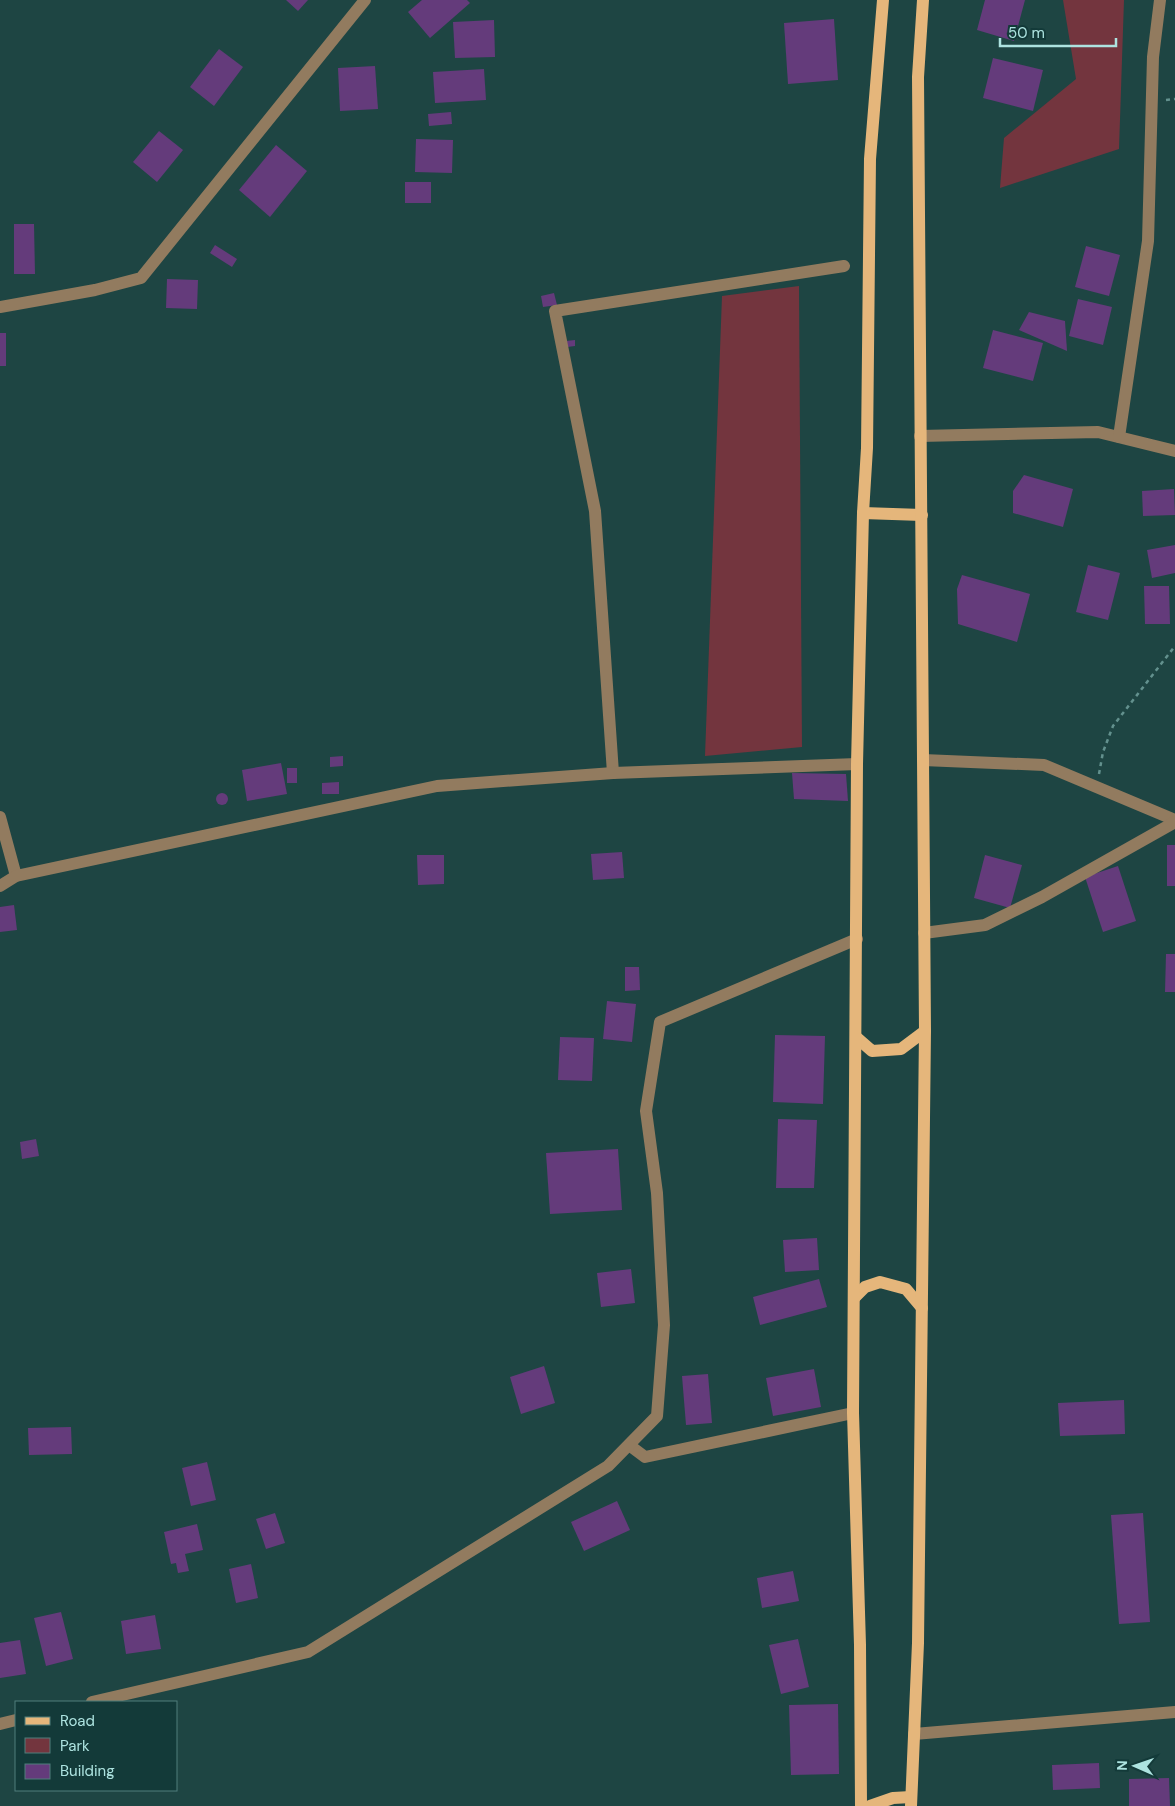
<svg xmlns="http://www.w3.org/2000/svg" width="1175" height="1806" viewBox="0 0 1175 1806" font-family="'DM Sans',sans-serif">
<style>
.green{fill:#73353e}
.building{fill:#643b7b}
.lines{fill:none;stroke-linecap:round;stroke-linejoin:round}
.path{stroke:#63918e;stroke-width:2.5;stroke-dasharray:4 4;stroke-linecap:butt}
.minor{stroke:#927b5f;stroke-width:12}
.major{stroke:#e5b67b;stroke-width:12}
</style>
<rect width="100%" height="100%" fill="#1e4543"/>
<!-- green -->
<g class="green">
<polygon points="1063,0 1124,0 1119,149 1000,188 1004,138 1076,79"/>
<polygon points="799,286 802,747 705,756 722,296"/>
</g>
<!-- building -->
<g class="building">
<polygon points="286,0 308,0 298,11"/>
<polygon points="422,0 467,0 470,3 430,38 408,12"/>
<polygon points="985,0 1025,0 1014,41 977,30"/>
<polygon points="834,19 838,80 788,84 784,23"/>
<polygon points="494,20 495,57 455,58 453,22"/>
<polygon points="219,49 243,67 214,106 190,87"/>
<polygon points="993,58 1043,70 1033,111 983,98"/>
<polygon points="375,66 378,109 340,111 338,68"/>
<polygon points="484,69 486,100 435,103 433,72"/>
<polygon points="451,112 452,124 429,126 428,114"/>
<polygon points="159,131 183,150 157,182 133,162"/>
<polygon points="416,139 453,140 452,173 415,172"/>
<polygon points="276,145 307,171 270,217 239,190"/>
<rect x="405" y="182" width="26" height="21"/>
<polygon points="14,224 34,224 35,274 14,274"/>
<polygon points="215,245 237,259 232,267 210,253"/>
<polygon points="1086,246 1120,255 1109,296 1075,287"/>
<polygon points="167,279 198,280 197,309 166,308"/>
<polygon points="554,293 557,305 543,307 541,296"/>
<polygon points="1078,299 1112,307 1103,345 1069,336"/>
<polygon points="1029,312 1065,321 1067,351 1019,330"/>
<polygon points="993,330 1043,343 1033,381 983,368"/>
<rect x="0" y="333" width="6" height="33"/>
<polygon points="575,340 575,346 567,347 566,341"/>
<polygon points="1024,475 1073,489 1063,527 1013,513 1013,491"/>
<polygon points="1174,489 1175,515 1143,516 1142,491"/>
<polygon points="1175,545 1175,573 1152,578 1147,550"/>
<polygon points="1088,565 1120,573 1108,620 1076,612"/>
<polygon points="962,575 1030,594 1017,642 958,624 957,589"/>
<polygon points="1144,586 1169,586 1170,624 1145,624"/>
<polygon points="343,756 343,766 330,767 330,757"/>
<polygon points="281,763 287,794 247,801 242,770"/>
<rect x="287" y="768" width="10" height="15"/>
<polygon points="792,773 846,774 848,801 794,799"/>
<polygon points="339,782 339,794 322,794 322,783"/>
<circle cx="222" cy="799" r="6"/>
<rect x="1167" y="845" width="8" height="41"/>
<polygon points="622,852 624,878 593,880 591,854"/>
<polygon points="417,855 444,855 444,884 418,885"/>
<polygon points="985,855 1022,865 1010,908 974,898"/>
<polygon points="1118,866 1136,921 1103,932 1085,877"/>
<polygon points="14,905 17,930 0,932 0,907"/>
<polygon points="1166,954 1175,954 1175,992 1165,992"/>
<polygon points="625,967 639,967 640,990 625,991"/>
<polygon points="607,1001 636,1004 632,1042 603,1039"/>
<polygon points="775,1035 825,1036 823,1104 773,1102"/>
<polygon points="560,1037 594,1038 592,1081 558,1080"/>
<polygon points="778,1119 817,1120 814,1188 776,1188"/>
<polygon points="36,1139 39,1156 22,1159 20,1142"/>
<polygon points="618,1149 622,1210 550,1214 546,1153"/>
<polygon points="817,1238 819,1270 785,1272 783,1240"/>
<polygon points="631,1269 635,1303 601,1307 597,1273"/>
<polygon points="819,1279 827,1307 760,1325 753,1297"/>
<polygon points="544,1366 555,1403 521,1414 510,1377"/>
<polygon points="814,1369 821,1407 773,1416 766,1378"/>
<polygon points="708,1374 712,1423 686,1425 682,1376"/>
<polygon points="1124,1400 1125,1434 1060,1436 1058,1403"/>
<polygon points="71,1427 72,1454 29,1455 28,1428"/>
<polygon points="207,1462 216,1500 191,1506 182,1468"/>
<polygon points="617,1501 630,1530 584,1551 571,1522"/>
<polygon points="275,1513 285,1543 266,1549 256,1519"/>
<polygon points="1143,1513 1150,1622 1119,1624 1111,1515"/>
<polygon points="197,1524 203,1550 185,1554 189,1571 178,1573 176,1563 171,1564 164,1532"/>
<polygon points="251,1564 258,1598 236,1603 229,1569"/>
<polygon points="793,1571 799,1601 762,1608 757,1578"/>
<polygon points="61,1612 73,1659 46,1666 34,1618"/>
<polygon points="155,1615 161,1649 126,1654 121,1621"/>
<polygon points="798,1639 809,1687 781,1694 769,1645"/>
<polygon points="20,1640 26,1674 0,1678 0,1643"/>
<polygon points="838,1704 839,1774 791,1775 789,1705"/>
<polygon points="1099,1763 1100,1788 1053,1790 1052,1765"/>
<polygon points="1169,1778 1170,1806 1129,1806 1129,1779"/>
</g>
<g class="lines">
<!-- path -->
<g class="path">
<polyline points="1166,100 1175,99"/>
<polyline points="1099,774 1103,752 1113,726 1175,646"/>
</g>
<!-- minor -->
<g class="minor">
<polyline points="0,307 95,290 141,278 365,0"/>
<polyline points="920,436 1098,432 1175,451"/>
<polyline points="1119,437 1148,241 1153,57 1160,0"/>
<polyline points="923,760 1044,765 1175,820"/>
<polyline points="613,773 595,511 555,311 844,266"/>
<polyline points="0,817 16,876"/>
<polyline points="0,886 16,876 437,786 613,773 857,764"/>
<polyline points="924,933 985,925 1042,897 1175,822"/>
<polyline points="629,1445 645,1457 853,1413"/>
<polyline points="92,1702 308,1652 608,1466 657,1416 664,1325 657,1193 646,1111 660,1022 857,939"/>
<polyline points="0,1724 16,1720"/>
<polyline points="914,1734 1175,1712"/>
</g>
<!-- major -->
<g class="major">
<polyline points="863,513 922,515"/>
<polyline points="856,1037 872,1051 901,1049 925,1031"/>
<polyline points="854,1298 865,1287 880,1282 906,1289 922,1308"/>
<polyline points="861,1806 860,1645 853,1413 857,764 863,513 867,448 870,159 883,0"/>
<polyline points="870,1806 893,1798 911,1797"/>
<polyline points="911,1806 918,1643 925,1031 918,77 923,0"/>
</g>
</g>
<!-- legend -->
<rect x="15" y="1701" width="162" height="90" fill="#133a39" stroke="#517e7c"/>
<rect x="25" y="1717" width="25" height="8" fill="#e5b67b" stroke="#517e7c"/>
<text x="60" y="1726" font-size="15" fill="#ade3e0">Road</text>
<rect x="25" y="1738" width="25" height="15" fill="#73353e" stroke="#517e7c"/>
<text x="60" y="1751" font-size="15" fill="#ade3e0">Park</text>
<rect x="25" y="1764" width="25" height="15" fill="#643b7b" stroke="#517e7c"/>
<text x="60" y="1776" font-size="15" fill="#ade3e0">Building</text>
<!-- north arrow -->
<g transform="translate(1135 1766) rotate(272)" stroke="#133a39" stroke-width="4" paint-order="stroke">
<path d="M0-4L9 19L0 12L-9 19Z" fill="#ade3e0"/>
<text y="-8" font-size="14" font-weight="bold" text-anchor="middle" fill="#ade3e0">N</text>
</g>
<!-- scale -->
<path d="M1000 38v8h116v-8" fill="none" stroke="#ade3e0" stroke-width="2.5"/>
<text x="1008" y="38" font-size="15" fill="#ade3e0" stroke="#133a39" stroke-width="4" paint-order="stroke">50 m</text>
</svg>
